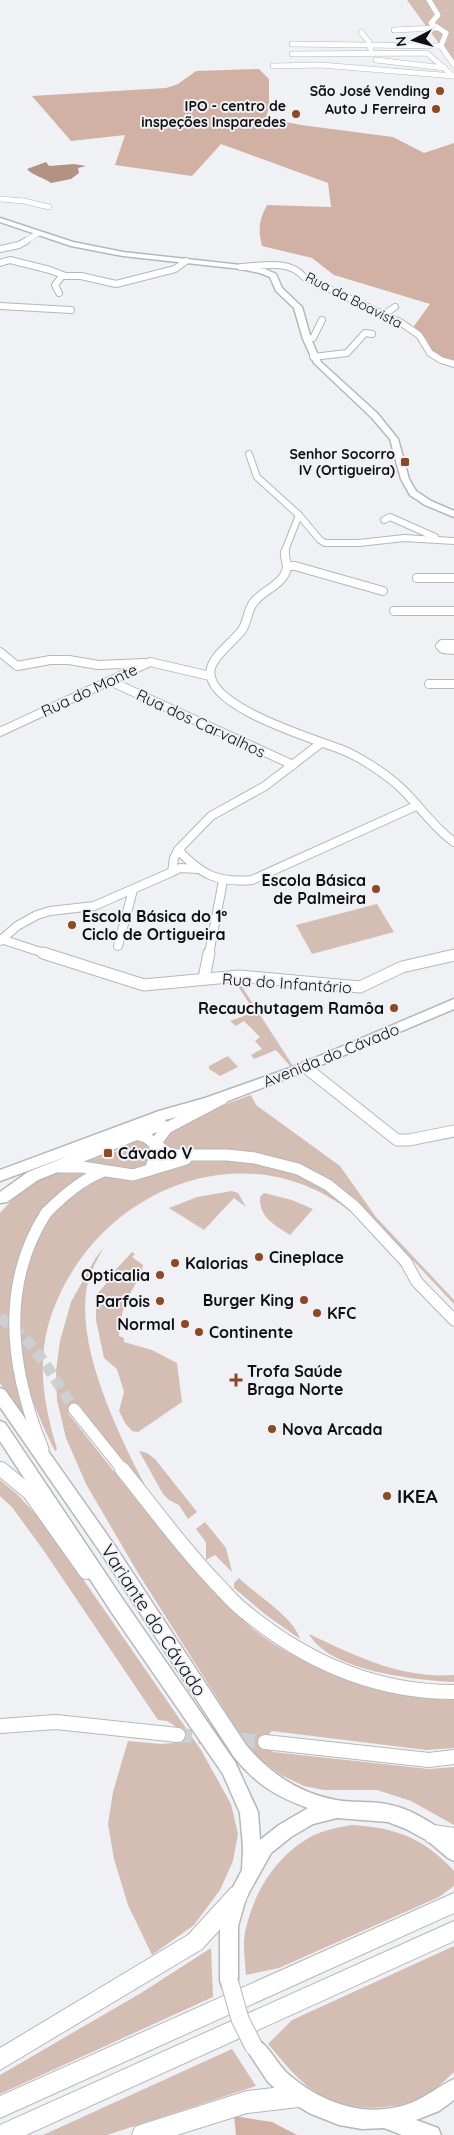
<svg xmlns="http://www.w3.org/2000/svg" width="454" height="2135" viewBox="0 0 454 2135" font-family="Quicksand,sans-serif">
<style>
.green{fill:#d4bdb3}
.forest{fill:#d1b1a3}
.water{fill:#b19284}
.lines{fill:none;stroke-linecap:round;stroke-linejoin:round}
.minor-tunnel-far1{stroke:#cecfd3;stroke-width:11;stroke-dasharray:11 5.5;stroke-linecap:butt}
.minor-tunnel{stroke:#cecfd3;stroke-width:14;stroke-dasharray:14 7;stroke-linecap:butt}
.minor-far4-casing{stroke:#b6b7bc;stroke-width:6}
.minor-far3-casing{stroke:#b6b7bc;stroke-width:8}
.minor-far2-casing{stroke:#b6b7bc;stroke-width:10}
.minor-far1-casing{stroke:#b6b7bc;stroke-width:13}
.minor-casing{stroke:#b6b7bc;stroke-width:16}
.major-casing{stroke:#b6b7bc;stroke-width:3}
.highway-casing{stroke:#b6b7bc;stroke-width:2}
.minor-far4{stroke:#fff;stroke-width:5}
.minor-far3{stroke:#fff;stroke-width:6}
.minor-far2{stroke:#fff;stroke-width:8}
.minor-far1{stroke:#fff;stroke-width:11}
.minor{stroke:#fff;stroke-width:14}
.major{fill:#fff;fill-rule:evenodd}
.highway{fill:#fff;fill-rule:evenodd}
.major-bridge-casing{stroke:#b6b7bc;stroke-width:19;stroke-linecap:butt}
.major-bridge{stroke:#fff;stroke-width:17}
.poi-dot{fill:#8f4824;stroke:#f0f1f5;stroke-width:2}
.labels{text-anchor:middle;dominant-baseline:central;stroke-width:4;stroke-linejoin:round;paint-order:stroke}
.far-poi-label{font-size:14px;font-weight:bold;fill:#101012;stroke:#f0f1f5;text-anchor:end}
.far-street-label{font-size:14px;fill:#101012;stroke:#f0f1f5}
.street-label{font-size:16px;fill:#101012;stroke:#f0f1f5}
.poi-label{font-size:16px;font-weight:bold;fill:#101012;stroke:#f0f1f5;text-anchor:start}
.near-poi-label{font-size:19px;font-weight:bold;fill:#101012;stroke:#f0f1f5;text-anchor:start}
.near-street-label{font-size:19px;fill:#101012;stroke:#f0f1f5}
</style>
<rect width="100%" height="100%" fill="#f0f1f5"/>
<!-- green -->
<g class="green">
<polygon points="407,0 454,0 454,61 451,60"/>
<polygon points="377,904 394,932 312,954 296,925"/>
<polygon points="233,979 237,979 293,1066 290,1066 276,1050 254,1059 251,1055 262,1049 255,1041 260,1037 244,1021 236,1026 230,1021 255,1012"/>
<polygon points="228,1056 238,1067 220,1076 209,1069 209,1066"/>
<path d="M 251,1095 L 256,1105 L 340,1166 L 376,1217 L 454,1300 L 454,1304 L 358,1202 L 329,1178 L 287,1160 L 261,1154 L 231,1149 L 200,1150 L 181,1154 L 165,1147 C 164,1143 162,1139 164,1135 C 172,1123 234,1101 251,1095 Z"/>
<path d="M 141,1139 C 155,1149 151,1164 136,1171 L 83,1163 L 121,1150 L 121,1147 Z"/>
<path d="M 192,1160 L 239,1160 L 279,1168 L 298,1175 L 334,1195 L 357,1217 C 245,1122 86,1193 48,1326 C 37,1368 45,1409 57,1449 L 55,1451 C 33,1406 3,1334 12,1284 C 17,1260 38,1226 56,1210 C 69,1198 84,1182 101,1176 C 110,1174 122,1181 131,1180 C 152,1176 172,1166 192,1160 Z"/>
<path d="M 64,1169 L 91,1171 C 79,1180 66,1189 54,1199 C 0,1267 0,1330 25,1416 L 22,1417 L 0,1383 L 0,1213 L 23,1188 L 42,1177 Z"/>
<polygon points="232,1191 238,1193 246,1207 234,1198 204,1230 169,1208 197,1197"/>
<path d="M 264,1193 L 292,1200 L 313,1209 L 290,1235 C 275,1225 259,1218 260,1197 Z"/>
<path d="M 104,1247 C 98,1258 91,1270 88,1282 C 73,1343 119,1436 147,1489 L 145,1491 L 79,1405 L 68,1413 C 101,1455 134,1497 167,1538 C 194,1570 220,1602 253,1629 C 304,1670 389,1699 454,1700 L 454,1748 L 426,1750 L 272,1731 L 267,1736 L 267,1748 L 273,1752 L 429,1769 L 454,1767 L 454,1825 L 411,1801 L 377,1790 L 324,1790 L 304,1786 L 281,1775 L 257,1757 L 233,1723 L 138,1573 L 86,1484 L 66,1438 L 57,1400 L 56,1371 L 60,1341 L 71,1302 L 95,1259 Z"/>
<path d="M 132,1252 L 135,1254 L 132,1257 L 143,1265 C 141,1277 133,1287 128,1298 C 122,1310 120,1323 119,1336 L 124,1338 L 124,1342 L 152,1350 L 177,1363 L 182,1402 L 138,1432 L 132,1431 L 125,1423 L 119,1411 L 124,1392 L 117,1369 L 104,1358 L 96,1320 L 96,1299 L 98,1293 L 111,1278 L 110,1276 Z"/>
<polygon points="139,1451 147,1453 155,1459 197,1512 188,1519 179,1505 169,1500 163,1494"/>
<polygon points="0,1480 18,1495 47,1527 201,1750 231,1804 238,1834 233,1861 220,1890 194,1925 152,1955 128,1905 114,1859 108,1824 113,1792 128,1741 161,1744 173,1743 178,1735 175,1726 167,1721 158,1720 44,1551 12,1507 0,1496"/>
<polygon points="205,1522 226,1548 232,1572 215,1555 206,1560 206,1542 196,1529"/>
<path d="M 239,1578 C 256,1595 294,1617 300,1639 L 266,1615 L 234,1588 L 234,1583 Z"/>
<path d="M 309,1634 C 355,1656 402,1679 454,1675 L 454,1682 C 415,1680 329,1671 309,1634 Z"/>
<path d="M 353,1825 C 396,1828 424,1838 454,1871 L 454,1886 L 439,1897 L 279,1968 L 246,1975 C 245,1960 242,1942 246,1928 C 255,1890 277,1855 312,1836 C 324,1830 339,1827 353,1825 Z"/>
<path d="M 454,1946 L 454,2072 C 444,2081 433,2093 421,2098 C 389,2112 343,2112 314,2091 C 296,2079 282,2060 268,2044 L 292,2020 Z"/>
<polygon points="211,1948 213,1997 0,2094 0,2075 141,1993"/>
<polygon points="232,2049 256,2086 107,2135 43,2135"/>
</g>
<!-- forest -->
<g class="forest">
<path d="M 259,69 L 269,79 L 269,107 L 266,118 L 301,125 L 393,137 L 424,153 L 454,143 L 454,362 L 438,356 L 432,350 L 427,340 L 414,326 L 430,304 L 334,275 L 312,258 L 262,246 C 258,229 259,220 267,205 L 331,207 L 328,183 L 221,144 L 192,176 L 115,165 L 125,135 L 71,141 L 32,96 L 166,88 L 178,84 L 196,71 Z"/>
<polygon points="234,2116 272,2122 297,2135 236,2135"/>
</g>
<!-- water -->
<path class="water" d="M 46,162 L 49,166 L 74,164 L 86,166 L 78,168 L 79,173 L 71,179 L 51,183 C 43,177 35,177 27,169 Z"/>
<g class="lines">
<!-- minor-tunnel-far1 -->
<path class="minor-tunnel-far1" d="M 0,1318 C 34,1338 53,1377 74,1409"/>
<!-- minor-tunnel -->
<polyline class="minor-tunnel" points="178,1735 265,1742"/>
<!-- minor-far4 casing -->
<g class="minor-far4-casing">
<g id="minor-far4">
<polyline points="429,0 438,15 431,23 446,33 441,46"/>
<polyline points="394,30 436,28"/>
<polyline points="361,32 369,42 371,50"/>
<polyline points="292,44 441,46"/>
<polyline points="441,46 454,65"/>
<polyline points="292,54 427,53 453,76"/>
<polyline points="376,60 445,68"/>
<polyline points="273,66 321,65 454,76"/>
<polyline points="0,199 24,201 49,207"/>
<polyline points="24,242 37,234"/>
</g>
</g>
<!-- minor-far3 casing -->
<g class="minor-far3-casing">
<g id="minor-far3">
<polyline points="0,249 19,245 26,241"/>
<polyline points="0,263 10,260 50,270 65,276 81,276 116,284 175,269 186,261"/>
<path d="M 241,267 C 262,266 289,259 304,277 L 400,322 L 419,335 L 430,353 L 441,360 L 454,364"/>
<polyline points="59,293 55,285 63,275"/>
<polyline points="0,306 71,310"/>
<polyline points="383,315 395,307"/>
<polyline points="307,339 313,338 322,320"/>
<polyline points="313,357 347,353 365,333 372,334"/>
<polyline points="249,454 257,477 299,515 320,540 325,543 359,543 404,538 454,541"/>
<polyline points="384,520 390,517 435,537"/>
<polyline points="284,553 299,515"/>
</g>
</g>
<!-- minor-far2 casing -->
<g class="minor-far2-casing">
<g id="minor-far2">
<path d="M 285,552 C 284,557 287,562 287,567 C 285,584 263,590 254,602 C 247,610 248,622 242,630 C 234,641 214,655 211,668 C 201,706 315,739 340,749 C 359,756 386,774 401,788 C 419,805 433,827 454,842"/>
<polyline points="287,566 295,566 383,591"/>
<polyline points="417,578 454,578"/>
<polyline points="394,611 454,611"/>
<polyline points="454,644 442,644 440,646 443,649 454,650"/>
<polyline points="0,652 17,666 50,660 69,660 98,665 144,663"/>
<polyline points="110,681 293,765"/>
<polyline points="429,684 454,684"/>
<polyline points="0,732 150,662 210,676"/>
<path d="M 178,850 C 202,875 217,883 252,880 L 416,806"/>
<polyline points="172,872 180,868 197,869"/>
<polyline points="1,939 47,954"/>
<polyline points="0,941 17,926 37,915 50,911 94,906 172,872 174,858 178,850 211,816 265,786 321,743"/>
<polyline points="118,946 133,890"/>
<polyline points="209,954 223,881"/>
</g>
</g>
<!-- minor-far1 casing -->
<g class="minor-far1-casing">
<g id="minor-far1">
<polyline points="43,953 144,985 239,976 360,987 402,967 454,955"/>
<polyline points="204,978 209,953"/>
<polyline points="305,1067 397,1140 409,1140 454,1131"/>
<polyline points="222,1099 167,1128 155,1144 171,1155 227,1155 255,1158 298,1169 328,1185 354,1206 406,1262 417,1282 454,1320"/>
<polyline points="134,1133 146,1137 155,1144 155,1157 150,1170"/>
<polyline points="59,1167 82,1167 133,1175 186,1159"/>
<polyline points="74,1409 123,1470"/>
<path d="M 43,1449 C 10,1369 0,1285 46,1213 C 63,1196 81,1180 104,1171"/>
<polyline points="0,1468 3,1470"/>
</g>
</g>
<!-- minor casing -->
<g class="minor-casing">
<g id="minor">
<polyline points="1,1469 30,1493 86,1572"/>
<path d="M 122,1469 C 153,1507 182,1548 216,1583 C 225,1592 233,1603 243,1610 C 304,1661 374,1692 454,1692"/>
<polyline points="0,1726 56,1722 178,1735"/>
<polyline points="265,1742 429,1760 454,1757"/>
</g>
</g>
<!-- major casing -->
<g class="major-casing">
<g id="major">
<polygon points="0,218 73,242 123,252 241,265 265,269 276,274 282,288 302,307 311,339 321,362 377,413 398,439 409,479 416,491 431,501 454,511 454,517 425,505 410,495 401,479 390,439 371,417 314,363 303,339 294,308 276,291 270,277 260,273 241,269 123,256 71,246 0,222"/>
<polygon points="454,999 454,1009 309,1070 212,1107 165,1120 168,1124 167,1128 38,1180 7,1202 0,1203 0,1192 28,1172 71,1155 0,1181 0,1170 159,1111 205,1098 301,1064"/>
<path d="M 0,1388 L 5,1390 L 115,1546 L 246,1745 C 270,1774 299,1793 336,1800 C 353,1803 370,1801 386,1804 C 411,1808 436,1825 454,1840 L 454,1861 L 448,1858 L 428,1841 L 406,1829 L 388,1822 L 337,1818 L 313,1824 L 291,1837 L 271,1853 L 246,1898 L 238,1926 L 238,1980 L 236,1987 L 229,1989 L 222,1987 L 220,1980 L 220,1926 L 229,1895 L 242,1870 L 243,1847 L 240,1813 L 223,1774 L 112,1613 L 0,1441 L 0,1421 L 5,1423 L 124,1601 L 235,1762 L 258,1812 L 260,1840 L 279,1825 L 308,1808 C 275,1796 256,1784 234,1757 L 103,1556 L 0,1407 Z"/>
<path d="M 254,2038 C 268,2043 276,2063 287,2073 C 321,2103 366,2120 411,2103 C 426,2097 439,2086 454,2079 L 454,2100 L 439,2111 L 416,2120 L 438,2128 L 441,2135 L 402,2135 L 384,2128 L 362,2129 L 339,2125 L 309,2113 L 288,2100 L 268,2082 L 245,2047 L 247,2040 Z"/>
</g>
</g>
<!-- highway casing -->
<g class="highway-casing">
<g id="highway">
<polygon points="434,1825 454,1828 454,1848 427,1842 424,1835 427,1828"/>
<polygon points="238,1885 245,1888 248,1895 245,1902 202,1949 0,2070 0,2048 188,1935 231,1888"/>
<polygon points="454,1893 454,1913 0,2118 0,2096"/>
<polygon points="454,1921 454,1941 26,2135 0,2135 0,2125"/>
<polygon points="299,2085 306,2089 310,2096 306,2103 299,2107 247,2113 177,2135 132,2135 135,2127 143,2124 247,2091"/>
</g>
</g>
<!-- minor-far4 -->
<use href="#minor-far4" class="minor-far4"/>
<!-- minor-far3 -->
<use href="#minor-far3" class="minor-far3"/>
<!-- minor-far2 -->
<use href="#minor-far2" class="minor-far2"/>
<!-- minor-far1 -->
<use href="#minor-far1" class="minor-far1"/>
<!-- minor -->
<use href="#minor" class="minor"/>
<!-- major -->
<use href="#major" class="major"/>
<!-- highway -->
<use href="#highway" class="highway"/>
<!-- major-bridge casing -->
<g class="major-bridge-casing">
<polyline id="major-bridge" points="229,1980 240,2019 254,2047"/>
</g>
<!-- major-bridge -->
<use href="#major-bridge" class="major-bridge"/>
</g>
<!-- markers -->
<g class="poi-dot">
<circle cx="440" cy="91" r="5"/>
<circle cx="436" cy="109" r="5"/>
<circle cx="296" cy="114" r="5"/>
<rect x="400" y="457" width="10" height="10" rx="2.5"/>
<circle cx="376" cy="889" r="5"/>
<circle cx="72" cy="925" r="5"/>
<circle cx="394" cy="1008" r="5"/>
<rect x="103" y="1148" width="10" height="10" rx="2.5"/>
<circle cx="259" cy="1257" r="5"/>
<circle cx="175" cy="1263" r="5"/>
<circle cx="160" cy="1275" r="5"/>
<circle cx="304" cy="1300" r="5"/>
<circle cx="160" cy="1301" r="5"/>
<circle cx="317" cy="1313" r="5"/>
<circle cx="185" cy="1324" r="5"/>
<circle cx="199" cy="1332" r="5"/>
<path d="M233.5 1372.5h5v5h5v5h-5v5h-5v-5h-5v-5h5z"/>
<circle cx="272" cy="1429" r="5"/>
<circle cx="387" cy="1496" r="5"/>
</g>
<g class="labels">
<!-- far-poi labels -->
<g class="far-poi-label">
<text x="430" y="91">São José Vending</text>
<text x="286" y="106">IPO - centro de<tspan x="286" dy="16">inspeções Insparedes</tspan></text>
<text x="426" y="109">Auto J Ferreira</text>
<text x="395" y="454">Senhor Socorro<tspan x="395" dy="16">IV (Ortigueira)</tspan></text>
</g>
<!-- far-street labels -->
<g class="far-street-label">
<text transform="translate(354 300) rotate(27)">Rua da Boavista</text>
</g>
<!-- street labels -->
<g class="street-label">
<text transform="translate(89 690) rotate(-25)">Rua do Monte</text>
<text transform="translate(201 723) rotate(25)">Rua dos Carvalhos</text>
<text transform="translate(287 983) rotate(4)">Rua do Infantário</text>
<text transform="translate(331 1055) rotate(-22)">Avenida do Cávado</text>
</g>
<!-- poi labels -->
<g class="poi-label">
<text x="366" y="880" text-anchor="end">Escola Básica<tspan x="366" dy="18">de Palmeira</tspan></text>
<text x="82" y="916">Escola Básica do 1º<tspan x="82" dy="18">Ciclo de Ortigueira</tspan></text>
<text x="384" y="1008" text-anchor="end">Recauchutagem Ramôa</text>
<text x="118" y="1153">Cávado V</text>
<text x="269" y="1257">Cineplace</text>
<text x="185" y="1263">Kalorias</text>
<text x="150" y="1275" text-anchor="end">Opticalia</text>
<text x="294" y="1300" text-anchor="end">Burger King</text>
<text x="150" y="1301" text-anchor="end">Parfois</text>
<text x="327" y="1313">KFC</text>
<text x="175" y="1324" text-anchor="end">Normal</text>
<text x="209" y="1332">Continente</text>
<text x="247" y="1371">Trofa Saúde<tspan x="247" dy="18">Braga Norte</tspan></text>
<text x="282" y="1429">Nova Arcada</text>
</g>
<!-- near-poi labels -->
<g class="near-poi-label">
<text x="397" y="1496">IKEA</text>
</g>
<!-- near-street labels -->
<g class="near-street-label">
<text transform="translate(154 1620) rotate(57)">Variante do Cávado</text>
</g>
</g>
<!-- north arrow -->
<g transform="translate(414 40) rotate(264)" stroke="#f0f1f5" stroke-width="4" paint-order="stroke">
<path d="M0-4L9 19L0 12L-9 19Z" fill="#101012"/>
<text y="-8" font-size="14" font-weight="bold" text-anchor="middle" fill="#101012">N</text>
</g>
</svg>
